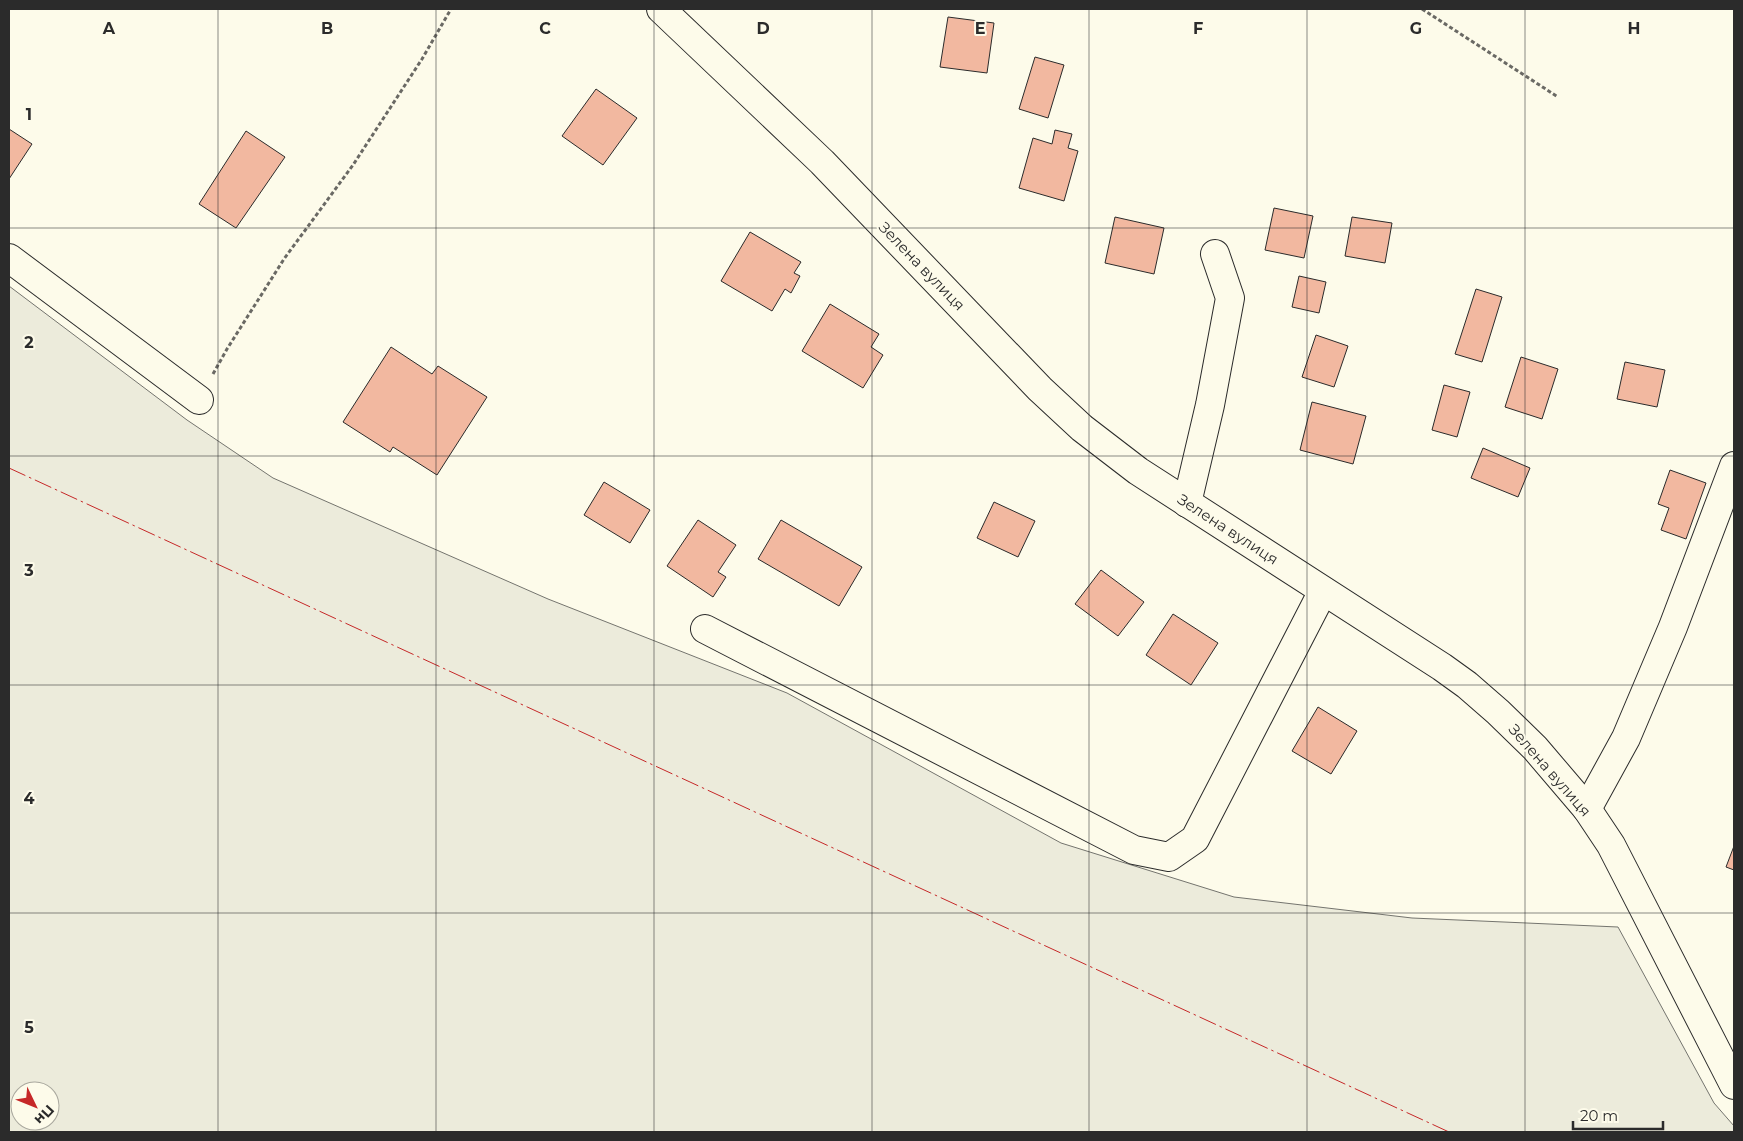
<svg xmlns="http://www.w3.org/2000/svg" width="1743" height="1141" viewBox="0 0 1743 1141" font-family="Montserrat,sans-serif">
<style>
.green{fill:#ecebdb;stroke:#74746e;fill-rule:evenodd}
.building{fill:#f2b8a0;stroke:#2b2b2b}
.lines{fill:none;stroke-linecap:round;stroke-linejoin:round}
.minor-casing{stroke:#2b2b2b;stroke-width:30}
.path{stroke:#6a6964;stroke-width:3;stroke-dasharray:4 2.5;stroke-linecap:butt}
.minor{stroke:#fdfbea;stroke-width:28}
.power{stroke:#c62828;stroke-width:1;stroke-dasharray:18 4 2.5 4;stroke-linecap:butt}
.grid{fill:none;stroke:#2b2b2b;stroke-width:1;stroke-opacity:0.55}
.labels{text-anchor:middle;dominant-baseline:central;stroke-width:4;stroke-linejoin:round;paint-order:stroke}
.street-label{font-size:15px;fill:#2b2b2b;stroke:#fdfbea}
.grid-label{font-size:16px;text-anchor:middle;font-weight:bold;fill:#2b2b2b;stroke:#fdfbea;stroke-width:4;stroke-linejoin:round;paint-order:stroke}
</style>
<rect width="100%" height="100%" fill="#fdfbea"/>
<!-- green -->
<path class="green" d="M 9,286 L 187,420 L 273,478 L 548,599 L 787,693 L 1061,843 L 1234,897 L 1412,918 L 1618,927 L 1714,1103 L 1734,1126 L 1734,1132 L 9,1132 ZM 20,1091 L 50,1091 L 50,1121 L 20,1121 Z"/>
<!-- building -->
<g class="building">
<polygon points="948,17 994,23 987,73 940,67"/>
<polygon points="1035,57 1064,65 1048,118 1019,109"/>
<polygon points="596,89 637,118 603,165 562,136"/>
<polygon points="9,129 32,144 9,179"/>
<polygon points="1055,130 1072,134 1068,148 1078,151 1064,201 1019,188 1033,138 1052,144"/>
<polygon points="246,131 285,157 236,228 199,204"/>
<polygon points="1274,208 1313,216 1304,258 1265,250"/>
<polygon points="1115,217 1164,228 1154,274 1105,263"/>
<polygon points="1352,217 1392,223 1385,263 1345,256"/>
<polygon points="750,232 801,262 794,273 800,276 791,293 785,289 772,311 721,281"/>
<polygon points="1299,276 1326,282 1319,313 1292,307"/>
<polygon points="1476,289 1502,297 1482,362 1455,354"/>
<polygon points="830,304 879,334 871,347 883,355 863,388 802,351"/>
<polygon points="1316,335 1348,346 1334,387 1302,377"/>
<polygon points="391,347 432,374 438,366 487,397 437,475 393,447 390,452 343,422"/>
<polygon points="1521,357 1558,369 1542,419 1505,407"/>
<polygon points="1625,362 1665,370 1657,407 1617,399"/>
<polygon points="1444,385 1470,392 1457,437 1432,430"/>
<polygon points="1312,402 1366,416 1353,464 1300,450"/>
<polygon points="1483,448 1530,468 1518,497 1471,478"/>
<polygon points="1670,470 1706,483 1686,539 1661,530 1669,508 1658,504"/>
<polygon points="604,482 650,510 630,543 584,515"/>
<polygon points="994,502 1035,521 1018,557 977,538"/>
<polygon points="698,520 736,545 718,572 726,577 713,597 667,566"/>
<polygon points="781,520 862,567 839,606 758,559"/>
<polygon points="1101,570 1144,602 1118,636 1075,604"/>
<polygon points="1173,614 1218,643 1191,685 1146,655"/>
<polygon points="1318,707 1357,731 1331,774 1292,751"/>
<polygon points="1734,846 1734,870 1726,867"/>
</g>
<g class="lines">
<!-- minor casing -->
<g class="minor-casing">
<g id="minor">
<polyline points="661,9 822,162 1040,389 1082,428 1138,471 1442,667 1467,685 1498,712 1535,748 1587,809 1611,845 1734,1085"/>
<polyline points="9,258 199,400"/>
<polyline points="1187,503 1210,405 1230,298 1215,254"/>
<polyline points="705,629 1134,850 1169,857 1195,839 1323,591"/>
<polyline points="1587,809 1626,738 1673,627 1734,466"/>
</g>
</g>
<!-- path -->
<g class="path">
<polyline points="1422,9 1558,97"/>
<polyline points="213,374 227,349 284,259 353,165 422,59 451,9"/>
</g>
<!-- minor -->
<use href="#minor" class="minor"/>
<!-- power -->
<polyline class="power" points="9,468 1449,1132"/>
</g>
<!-- grid -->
<path class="grid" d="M 218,9 L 218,1132M 436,9 L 436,1132M 654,9 L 654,1132M 872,9 L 872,1132M 1089,9 L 1089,1132M 1307,9 L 1307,1132M 1525,9 L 1525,1132M 9,228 L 1734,228M 9,456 L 1734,456M 9,685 L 1734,685M 9,913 L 1734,913"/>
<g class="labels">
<!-- street labels -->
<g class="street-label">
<text transform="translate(922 266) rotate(46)">Зелена вулиця</text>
<text transform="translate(1228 529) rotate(33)">Зелена вулиця</text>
<text transform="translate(1550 770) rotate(49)">Зелена вулиця</text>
</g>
</g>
<g class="grid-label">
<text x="109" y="34">A</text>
<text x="327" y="34">B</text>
<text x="545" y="34">C</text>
<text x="763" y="34">D</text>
<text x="980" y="34">E</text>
<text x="1198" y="34">F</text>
<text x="1416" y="34">G</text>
<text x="1634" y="34">H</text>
<text x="29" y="120">1</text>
<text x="29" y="348">2</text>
<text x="29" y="576">3</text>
<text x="29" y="804">4</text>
<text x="29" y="1033">5</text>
</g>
<!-- border -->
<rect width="1743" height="1141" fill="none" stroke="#2b2b2b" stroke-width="20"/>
<!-- north arrow -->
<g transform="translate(35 1106) rotate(133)"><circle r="24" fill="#fdfbea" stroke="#a9a89e"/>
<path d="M0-4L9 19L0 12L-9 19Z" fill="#c62828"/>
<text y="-8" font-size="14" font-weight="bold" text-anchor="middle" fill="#2b2b2b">Пн</text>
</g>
<!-- scale -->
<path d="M1573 1121v8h90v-8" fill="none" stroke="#2b2b2b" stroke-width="2.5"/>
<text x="1580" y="1121" font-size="15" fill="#2b2b2b" stroke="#fdfbea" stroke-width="4" paint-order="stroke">20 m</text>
</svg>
